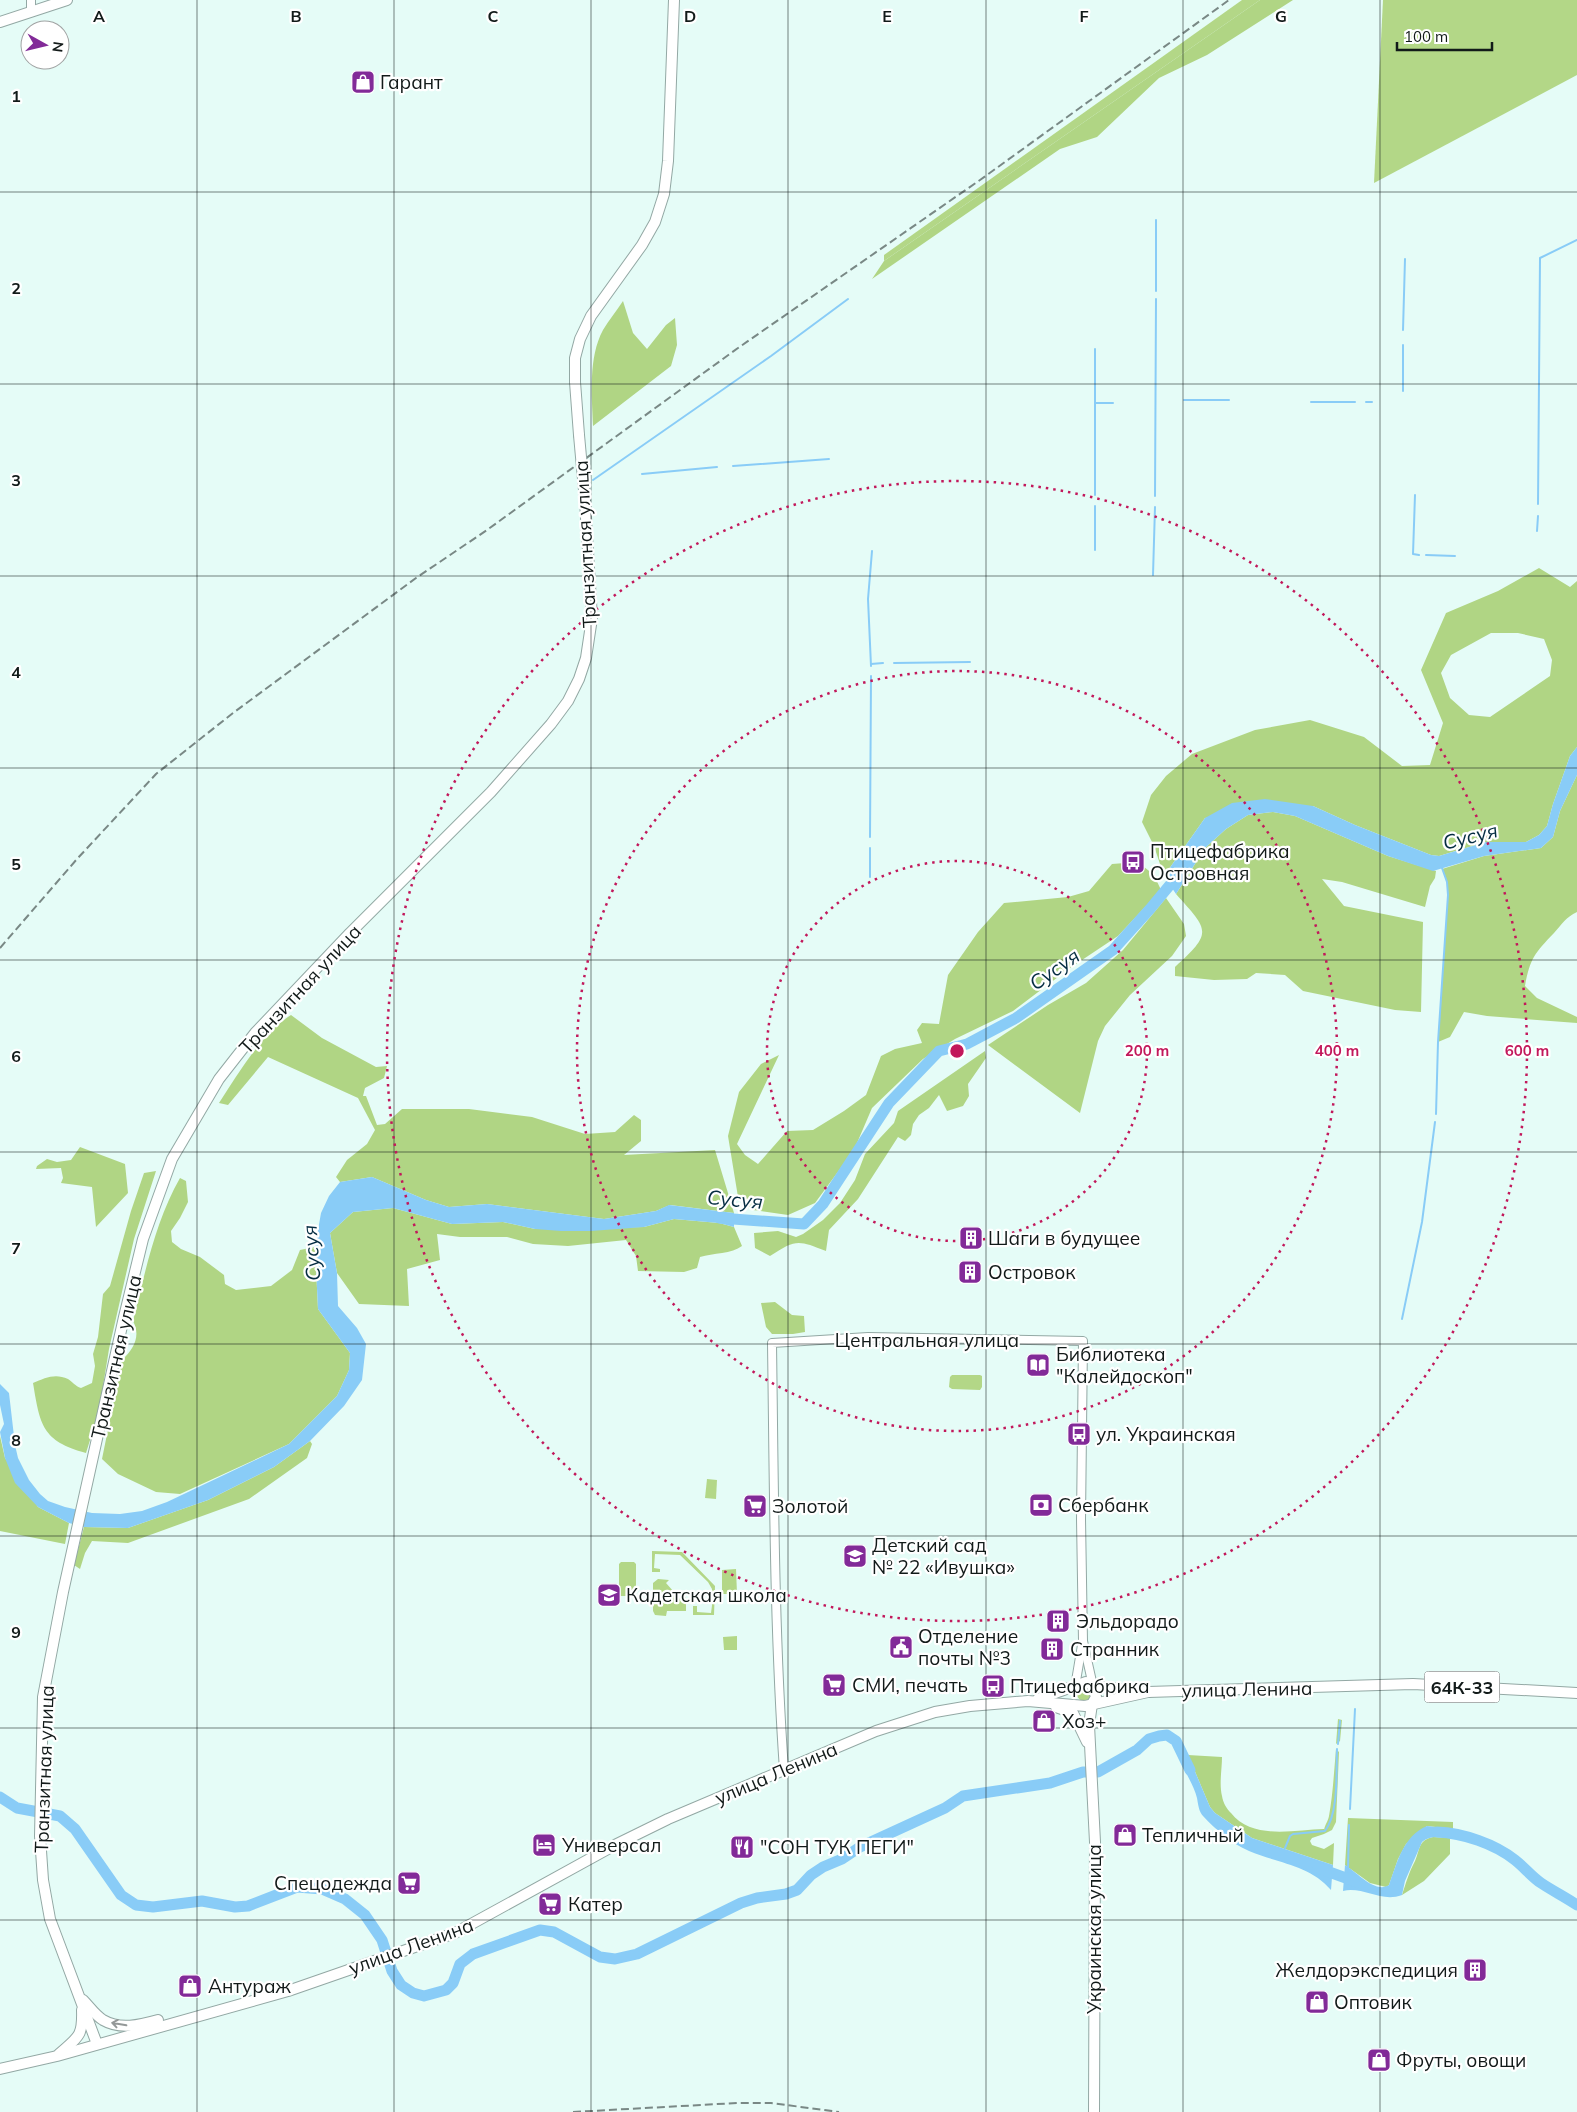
<svg xmlns="http://www.w3.org/2000/svg" width="1577" height="2112" viewBox="0 0 1577 2112" font-family="Mulish,sans-serif">
<style>
.green{fill:#b3d787}
.forest{fill:#b0d584;fill-rule:evenodd}
.water{fill:#89ccf7}
.lines{fill:none;stroke-linecap:round;stroke-linejoin:round}
.stream{stroke:#89ccf7;stroke-width:2}
.river{stroke:#89ccf7;stroke-width:11}
.minor-casing{stroke:#93a8a4;stroke-width:10}
.major-casing{stroke:#93a8a4;stroke-width:12}
.minor{stroke:#fff;stroke-width:8}
.major{stroke:#fff;stroke-width:10}
.rail{stroke:#798885;stroke-width:2;stroke-dasharray:8 4;stroke-linecap:butt}
.major-bridge-casing{stroke:#93a8a4;stroke-width:12;stroke-linecap:butt}
.major-bridge{stroke:#fff;stroke-width:10}
.oneway{stroke:#949898}
.grid{fill:none;stroke:#121a19;stroke-width:1;stroke-opacity:0.55}
.ring{fill:none;stroke:#c2185b;stroke-width:2.5;stroke-dasharray:2.5 5}
.labels{text-anchor:middle;dominant-baseline:central;stroke-width:4.5;stroke-linejoin:round;paint-order:stroke}
.shield{fill:#fff;stroke:#595f5e;stroke-width:1}
.shield-label{font-size:18px;font-weight:bold;fill:#121a19}
.poi-label{font-size:19px;fill:#121a19;stroke:#fff;text-anchor:start}
.street-label{font-size:19px;fill:#121a19;stroke:#fff}
.water-label{font-size:20px;font-style:italic;fill:#052d42;stroke:#fff}
.grid-label{font-size:16px;text-anchor:middle;font-weight:bold;fill:#121a19;stroke:#fff;stroke-width:4.5;stroke-linejoin:round;paint-order:stroke}
.centre{fill:#c2185b;stroke:#fff;stroke-width:2.5}
.ring-label{font-size:15px;text-anchor:middle;font-weight:bold;fill:#c2185b;stroke:#fff;stroke-width:4.5;stroke-linejoin:round;paint-order:stroke}
</style>
<rect width="100%" height="100%" fill="#e5fcf7"/>
<!-- green -->
<g class="green">
<polygon points="1242,0 1260,0 884,261 884,255"/>
<polygon points="1383,0 1577,0 1577,75 1374,183"/>
<polygon points="952,1375 980,1375 982,1376 982,1387 980,1390 952,1389 949,1387 950,1377"/>
<polygon points="707,1479 717,1480 716,1499 705,1498"/>
<polygon points="652,1551 682,1552 715,1586 714,1615 693,1615 693,1606 697,1606 697,1612 711,1613 713,1598 712,1597 712,1589 708,1582 680,1555 655,1554 654,1568 660,1569 660,1572 652,1572"/>
<polygon points="621,1562 634,1562 636,1564 636,1595 634,1596 620,1596 619,1595 619,1564"/>
<polygon points="736,1569 737,1594 722,1594 722,1570"/>
<polygon points="658,1579 669,1580 666,1583 681,1600 686,1597 686,1611 667,1611 666,1616 655,1615 653,1611 653,1583"/>
<polygon points="737,1636 737,1650 724,1650 723,1637"/>
<circle cx="1084" cy="1694" r="7"/>
<polygon points="1338,1719 1342,1720 1340,1741 1336,1744"/>
<path d="M 1336,1749 L 1339,1752 L 1336,1822 L 1332,1830 L 1324,1834 C 1323,1827 1328,1822 1329,1816 C 1333,1794 1334,1771 1336,1749 Z"/>
</g>
<!-- forest -->
<g class="forest">
<polygon points="1260,0 1293,0 1207,55 1159,78 1097,137 1060,149 872,279 884,261"/>
<path d="M 623,301 L 633,333 L 647,349 L 666,325 L 675,318 L 677,345 L 671,366 L 593,426 C 592,395 588,358 603,330 C 609,320 617,310 623,301 Z"/>
<path d="M 1539,568 L 1570,587 L 1577,581 L 1577,747 L 1570,756 L 1553,804 L 1547,826 L 1539,835 L 1526,842 L 1486,842 L 1439,856 L 1431,855 L 1355,825 L 1313,806 L 1205,818 L 1164,876 L 1154,846 L 1142,822 L 1151,795 L 1166,776 L 1192,754 L 1255,730 L 1310,720 L 1364,737 L 1402,766 L 1430,765 L 1443,723 L 1421,670 L 1446,613 L 1498,591 ZM 1491,633 L 1518,633 L 1544,639 L 1552,660 L 1550,676 L 1490,717 L 1469,715 L 1450,698 L 1441,673 L 1451,655 Z"/>
<path d="M 1577,775 L 1577,912 C 1566,917 1562,924 1554,933 C 1535,953 1530,958 1525,986 L 1537,998 L 1577,1017 L 1577,1023 L 1487,1016 L 1464,1012 L 1450,1037 L 1438,1042 L 1448,895 L 1447,882 L 1442,869 L 1484,856 L 1541,848 L 1553,837 L 1560,811 Z"/>
<path d="M 1273,812 L 1295,816 L 1388,856 L 1436,871 L 1435,878 L 1430,886 L 1425,907 L 1342,882 L 1322,879 L 1344,906 L 1423,922 L 1421,1012 L 1395,1010 L 1303,991 L 1285,975 L 1256,973 L 1247,979 L 1214,980 L 1175,976 L 1175,967 C 1214,932 1208,930 1176,894 L 1205,848 L 1226,829 L 1248,815 Z"/>
<polygon points="1138,862 1154,875 1161,890 1118,936 1070,968 1013,1011 955,1039 923,1059 872,1108 854,1150 815,1203 788,1215 753,1210 738,1197 728,1136 739,1092 761,1064 779,1055 737,1144 745,1155 758,1164 787,1131 813,1130 844,1111 866,1095 881,1056 895,1049 922,1043 917,1030 922,1023 939,1024 948,975 978,932 1004,903 1068,897 1089,891 1112,864"/>
<polygon points="1166,898 1184,924 1186,936 1172,956 1130,995 1105,1026 1098,1041 1080,1113 988,1045 1048,1005 1086,983 1123,950"/>
<path d="M 291,1015 L 322,1038 L 376,1067 L 387,1066 L 384,1078 L 365,1088 L 363,1096 L 366,1096 L 377,1125 L 385,1124 L 402,1109 L 469,1109 L 532,1117 L 585,1134 L 615,1132 L 634,1115 L 641,1120 L 641,1141 L 624,1155 L 715,1150 L 734,1213 L 670,1205 L 656,1211 L 604,1219 L 487,1204 L 449,1207 L 426,1200 L 372,1177 L 340,1182 L 336,1177 L 347,1160 L 367,1144 L 375,1130 L 358,1098 L 268,1057 L 228,1105 L 219,1103 C 237,1075 263,1032 291,1015 Z"/>
<path d="M 985,1051 L 986,1058 L 968,1084 L 969,1096 L 963,1106 L 947,1111 L 939,1095 L 929,1108 L 919,1115 L 913,1124 L 911,1135 L 905,1141 L 898,1137 L 858,1199 L 829,1230 L 826,1251 C 798,1240 796,1239 770,1256 L 755,1248 L 754,1233 L 778,1231 L 796,1237 L 803,1234 L 823,1220 L 840,1203 L 855,1180 L 865,1154 L 894,1123 L 898,1111 Z"/>
<polygon points="80,1147 125,1164 128,1193 96,1227 92,1187 61,1183 63,1178 61,1168 36,1169 37,1166 47,1159 57,1162 71,1160"/>
<path d="M 156,1171 L 134,1239 L 109,1349 L 99,1411 L 86,1453 C 42,1441 40,1425 33,1383 C 45,1378 55,1373 68,1379 C 73,1382 75,1386 81,1388 L 92,1383 L 95,1366 L 93,1354 L 98,1337 L 103,1294 L 110,1286 L 131,1211 L 144,1173 Z"/>
<path d="M 180,1178 L 186,1181 L 188,1202 L 180,1218 L 171,1231 L 172,1242 L 181,1249 L 200,1257 L 224,1275 L 225,1284 L 236,1290 L 271,1286 L 292,1270 L 300,1250 L 315,1247 L 318,1309 L 350,1353 L 349,1370 L 337,1396 L 289,1444 L 180,1494 L 156,1492 L 118,1474 L 102,1459 L 122,1360 C 134,1349 141,1336 133,1321 C 145,1273 155,1222 180,1178 Z"/>
<path d="M 393,1208 L 452,1224 L 503,1222 L 535,1229 L 644,1227 L 674,1219 L 719,1223 L 734,1227 L 742,1246 C 732,1254 713,1253 700,1257 L 697,1268 L 684,1272 L 638,1271 L 636,1256 L 626,1240 L 568,1246 L 533,1244 L 507,1237 L 460,1237 L 437,1234 L 440,1260 L 407,1269 L 409,1306 L 359,1304 L 337,1273 L 330,1233 L 353,1212 Z"/>
<polygon points="775,1302 792,1315 804,1316 805,1332 793,1334 772,1334 766,1327 761,1303"/>
<polygon points="0,1436 5,1458 38,1507 69,1523 65,1544 0,1531"/>
<polygon points="310,1441 312,1444 307,1458 249,1499 128,1543 92,1541 85,1553 80,1569 74,1565 84,1527 128,1528 208,1500 274,1467"/>
<path d="M 1188,1755 L 1222,1757 C 1222,1769 1219,1784 1222,1796 C 1223,1803 1227,1809 1231,1813 C 1252,1840 1293,1830 1324,1829 L 1324,1834 L 1312,1838 L 1310,1841 L 1312,1845 L 1324,1849 L 1334,1843 L 1333,1865 L 1252,1838 L 1215,1813 L 1210,1807 Z"/>
<polygon points="1348,1818 1453,1822 1453,1829 1427,1826 1406,1844 1398,1859 1389,1885 1386,1887 1370,1883 1345,1865"/>
<path d="M 1433,1837 L 1450,1838 L 1450,1854 L 1424,1881 L 1402,1895 C 1406,1883 1409,1872 1415,1861 C 1420,1850 1418,1840 1433,1837 Z"/>
</g>
<!-- water -->
<g class="water">
<polygon points="1577,747 1577,775 1560,811 1553,837 1541,848 1484,856 1433,871 1388,856 1295,816 1273,812 1248,815 1226,829 1205,848 1176,894 1164,876 1205,818 1232,803 1265,799 1313,806 1355,825 1431,855 1439,856 1486,842 1526,842 1539,835 1547,826 1553,804 1570,756"/>
<polygon points="372,1177 426,1200 449,1207 487,1204 604,1219 656,1211 669,1205 734,1213 734,1227 719,1223 674,1219 644,1227 591,1231 561,1231 535,1229 503,1222 452,1224 393,1208 353,1212 330,1233 337,1273 338,1306 357,1328 366,1344 362,1380 344,1406 310,1441 274,1467 208,1500 128,1528 84,1527 69,1523 38,1507 15,1483 5,1458 0,1432 4,1424 0,1405 0,1384 9,1393 15,1445 18,1458 29,1480 40,1494 48,1501 65,1507 92,1513 120,1514 142,1511 167,1502 289,1444 337,1396 349,1370 350,1353 318,1309 315,1247 321,1213 329,1196 340,1182"/>
<path d="M 1188,1755 L 1210,1807 L 1215,1813 L 1252,1838 L 1333,1865 L 1331,1890 C 1310,1865 1277,1863 1249,1851 C 1231,1843 1216,1830 1203,1816 C 1199,1812 1198,1804 1197,1798 C 1194,1785 1185,1773 1180,1760 Z"/>
<path d="M 1427,1826 L 1453,1829 L 1450,1838 C 1441,1837 1430,1835 1422,1842 L 1405,1881 L 1402,1895 C 1381,1903 1363,1886 1343,1891 L 1345,1865 C 1357,1872 1375,1894 1389,1885 C 1397,1863 1403,1836 1427,1826 Z"/>
</g>
<g class="lines">
<!-- stream -->
<g class="stream">
<polyline points="1156,220 1156,291"/>
<polyline points="1403,330 1405,259"/>
<polyline points="1403,391 1403,345"/>
<polyline points="1184,400 1229,400"/>
<polyline points="1311,402 1355,402"/>
<polyline points="1366,402 1372,402"/>
<polyline points="1096,403 1113,403"/>
<polyline points="733,466 829,459"/>
<polyline points="642,474 717,467"/>
<polyline points="593,480 771,356 848,299"/>
<polyline points="1095,495 1095,349"/>
<polyline points="1415,495 1413,554 1419,555"/>
<polyline points="1155,496 1156,299"/>
<polyline points="1538,504 1540,258 1577,240"/>
<polyline points="1537,531 1538,516"/>
<polyline points="1095,550 1095,506"/>
<polyline points="1426,555 1455,556"/>
<polyline points="1153,575 1155,507"/>
<polyline points="894,663 970,662"/>
<polyline points="871,664 883,663"/>
<polyline points="871,666 868,599 872,551"/>
<polyline points="870,837 871,676"/>
<polyline points="870,848 870,877"/>
<polyline points="1436,1114 1438,1042 1448,895 1447,882 1442,868"/>
<polyline points="1402,1319 1422,1222 1435,1122"/>
<polyline points="1338,1744 1340,1721"/>
<polyline points="1350,1809 1355,1709"/>
<path d="M 1285,1848 L 1290,1836 L 1293,1834 L 1325,1831 C 1339,1813 1336,1772 1337,1749"/>
<polyline points="1348,1868 1349,1825"/>
</g>
<!-- river -->
<g class="river">
<polyline points="719,1218 804,1224 823,1204 889,1103 939,1051 967,1044 1016,1018 1113,950 1150,909 1179,874"/>
<polyline points="0,1797 17,1808 60,1816 75,1829 121,1895 136,1905 153,1907 202,1901 235,1907 248,1906 297,1887 322,1889 345,1899 365,1915 382,1940 392,1971 401,1985 413,1993 424,1996 446,1990 453,1983 460,1964 473,1954 540,1930 554,1932 600,1957 615,1959 637,1954 741,1903 757,1898 786,1894 797,1890 811,1875 823,1867 842,1859 860,1847 945,1808 963,1796 1050,1783 1083,1772 1098,1772 1137,1750 1149,1739 1159,1736 1167,1735 1176,1741 1190,1770"/>
<path d="M 1437,1832 C 1463,1833 1495,1844 1515,1860 C 1524,1867 1532,1877 1541,1883 C 1553,1891 1565,1897 1577,1905"/>
<polyline points="1318,1868 1357,1882"/>
</g>
<!-- minor casing -->
<g class="minor-casing">
<g id="minor">
<polyline points="31,0 31,12"/>
<polyline points="1075,1687 1082,1645"/>
<path d="M 784,1770 C 774,1628 774,1485 772,1343 L 868,1337 L 1083,1341 L 1081,1519 L 1083,1641 L 1093,1686"/>
</g>
</g>
<!-- major casing -->
<g class="major-casing">
<g id="major">
<polyline points="0,22 67,0"/>
<polyline points="579,435 575,382 575,358 580,339 591,316 642,245 655,222 664,194 668,161 674,0"/>
<polyline points="1093,1686 1096,1697 1092,1704 1089,1725 1095,1842 1094,2112"/>
<polyline points="1038,1699 1086,1682 1093,1686 1148,1692 1413,1684 1577,1693"/>
<polyline points="1056,1707 1073,1713 1087,1742"/>
<path d="M 83,2000 C 89,2006 95,2015 103,2020 C 120,2030 140,2025 158,2020"/>
<polyline points="97,2044 50,1919 43,1880 40,1836 43,1697 63,1592 124,1317 143,1239 172,1159 219,1079 255,1033 350,933 491,792 551,724 568,701 579,679 586,658 592,618 585,501"/>
<path d="M 59,2054 C 78,2037 83,2037 82,2010"/>
<polyline points="0,2069 57,2056 288,1991 455,1933 615,1845 668,1819 876,1731 935,1712 970,1706 1028,1701 1085,1706 1148,1692"/>
</g>
</g>
<!-- minor -->
<use href="#minor" class="minor"/>
<!-- major -->
<use href="#major" class="major"/>
<!-- rail -->
<g class="rail">
<polyline points="0,948 77,859 156,774 233,713 416,578 487,530 738,348 980,180 1229,0"/>
<polyline points="573,2112 737,2103 771,2103 839,2112"/>
</g>
<!-- major-bridge casing -->
<g class="major-bridge-casing">
<polyline id="major-bridge" points="579,435 585,501"/>
</g>
<!-- major-bridge -->
<use href="#major-bridge" class="major-bridge"/>
</g>
<!-- one-way arrows -->
<defs><path id="oneway-shaft" d="M-6 0H5M1.5-3L5.5 0L1.5 3" fill="none" stroke-width="1.6" stroke-linecap="round" stroke-linejoin="round" transform="scale(1.25)"/></defs>
<use class="oneway" href="#oneway-shaft" transform="translate(119 2024) rotate(-170)"/>
<!-- grid -->
<path class="grid" d="M 197,0 L 197,2112M 394,0 L 394,2112M 591,0 L 591,2112M 788,0 L 788,2112M 986,0 L 986,2112M 1183,0 L 1183,2112M 1380,0 L 1380,2112M 0,192 L 1577,192M 0,384 L 1577,384M 0,576 L 1577,576M 0,768 L 1577,768M 0,960 L 1577,960M 0,1152 L 1577,1152M 0,1344 L 1577,1344M 0,1536 L 1577,1536M 0,1728 L 1577,1728M 0,1920 L 1577,1920"/>
<!-- distance rings -->
<g class="ring">
<circle cx="957" cy="1051" r="190"/>
<circle cx="957" cy="1051" r="380"/>
<circle cx="957" cy="1051" r="570"/>
</g>
<!-- icons -->
<defs>
<g id="shop-square" transform="scale(1.25)"><rect x="-9" y="-9" width="18" height="18" rx="4" fill="#822a98" stroke="#fff"/><path d="M-5-2.5h2.3a2.7 3.5 0 0 1 5.4 0H5L5.5 6h-11ZM-1.5-2.5h3a1.5 2.3 0 0 0-3 0Z" fill="#fff"/></g>
<g id="bus-square" transform="scale(1.25)"><rect x="-9" y="-9" width="18" height="18" rx="4" fill="#822a98" stroke="#fff"/><path d="M-5-6H5V4H4V6H2V4H-2V6H-4V4H-5ZM-3.5-4V0h7V-4ZM-3.5 1.2v1.5H-2V1.2ZM2 1.2v1.5H3.5V1.2Z" fill="#fff"/></g>
<g id="building-square" transform="scale(1.25)"><rect x="-9" y="-9" width="18" height="18" rx="4" fill="#822a98" stroke="#fff"/><path d="M-4-6H4V6H1V3H-1V6H-4ZM-2.5-4.3h1.7v1.8h-1.7ZM.8-4.3h1.7v1.8H.8ZM-2.5-1h1.7V.8h-1.7ZM.8-1h1.7V.8H.8Z" fill="#fff"/></g>
<g id="library-square" transform="scale(1.25)"><rect x="-9" y="-9" width="18" height="18" rx="4" fill="#822a98" stroke="#fff"/><path d="M-6-4Q-3-5.5-.7-3.5V5Q-3 3-6 4ZM6-4Q3-5.5 .7-3.5V5Q3 3 6 4Z" fill="#fff"/></g>
<g id="bank-square" transform="scale(1.25)"><rect x="-9" y="-9" width="18" height="18" rx="4" fill="#822a98" stroke="#fff"/><path d="M-6-4H6V4H-6ZM0-2.3a2.3 2.3 0 1 0 0 4.6a2.3 2.3 0 1 0 0-4.6Z" fill="#fff"/></g>
<g id="supermarket-square" transform="scale(1.25)"><rect x="-9" y="-9" width="18" height="18" rx="4" fill="#822a98" stroke="#fff"/><path d="M-6-5.5h2.5l.6 2H6L4.5 2H-2.5L-4.4-4H-6ZM-1.5 3.2a1.3 1.3 0 1 0 .1 0ZM3 3.2a1.3 1.3 0 1 0 .1 0Z" fill="#fff"/></g>
<g id="school-square" transform="scale(1.25)"><rect x="-9" y="-9" width="18" height="18" rx="4" fill="#822a98" stroke="#fff"/><path d="M0-5L7-2L0 1L-7-2ZM-4 1L0 2.5L4 1V4Q0 6-4 4Z" fill="#fff"/></g>
<g id="civic-square" transform="scale(1.25)"><rect x="-9" y="-9" width="18" height="18" rx="4" fill="#822a98" stroke="#fff"/><path d="M-.6-6.5H3V-4.5H.6V-3L4-1V1h2V6H-6V1h2V-1L-.6-3ZM-1.2 2.5V6h2.4V2.5Z" fill="#fff"/></g>
<g id="hotel-square" transform="scale(1.25)"><rect x="-9" y="-9" width="18" height="18" rx="4" fill="#822a98" stroke="#fff"/><path d="M-6-4.5h1.5V1H6V5H4.5V3h-9V5H-6ZM-4 0a1.8 1.8 0 1 1 3.6 0ZM.5 0V-2.5h3Q6-2.5 6 0Z" fill="#fff"/></g>
<g id="restaurant-square" transform="scale(1.25)"><rect x="-9" y="-9" width="18" height="18" rx="4" fill="#822a98" stroke="#fff"/><path d="M-5-6h1v4h1v-4h1v4h1v-4h1v5L-1.5 .5V6h-2V.5L-5-1ZM5-6V6H3V1.5H1.5Q1.5-4 5-6Z" fill="#fff"/></g>
</defs>
<g fill-rule="evenodd">
<use href="#shop-square" x="363" y="82"/>
<use href="#bus-square" x="1133" y="862"/>
<use href="#building-square" x="971" y="1238"/>
<use href="#building-square" x="970" y="1272"/>
<use href="#library-square" x="1038" y="1365"/>
<use href="#bus-square" x="1079" y="1434"/>
<use href="#bank-square" x="1041" y="1505"/>
<use href="#supermarket-square" x="755" y="1506"/>
<use href="#school-square" x="855" y="1556"/>
<use href="#school-square" x="609" y="1595"/>
<use href="#building-square" x="1058" y="1621"/>
<use href="#civic-square" x="901" y="1647"/>
<use href="#building-square" x="1052" y="1649"/>
<use href="#supermarket-square" x="834" y="1685"/>
<use href="#bus-square" x="993" y="1686"/>
<use href="#shop-square" x="1044" y="1721"/>
<use href="#shop-square" x="1125" y="1835"/>
<use href="#hotel-square" x="544" y="1845"/>
<use href="#restaurant-square" x="742" y="1847"/>
<use href="#supermarket-square" x="409" y="1883"/>
<use href="#supermarket-square" x="550" y="1904"/>
<use href="#building-square" x="1475" y="1970"/>
<use href="#shop-square" x="190" y="1986"/>
<use href="#shop-square" x="1317" y="2002"/>
<use href="#shop-square" x="1379" y="2060"/>
</g>
<g class="labels">
<!-- shield labels -->
<rect class="shield" x="1424.5" y="1671.5" width="75" height="31" rx="4"/>
<g class="shield-label">
<text x="1462" y="1687">64К-33</text>
</g>
<!-- poi labels -->
<g class="poi-label">
<text x="380" y="82">Гарант</text>
<text x="1150" y="851">Птицефабрика<tspan x="1150" dy="22">Островная</tspan></text>
<text x="988" y="1238">Шаги в будущее</text>
<text x="988" y="1272">Островок</text>
<text x="1056" y="1354">Библиотека<tspan x="1056" dy="22">"Калейдоскоп"</tspan></text>
<text x="1096" y="1434">ул. Украинская</text>
<text x="1058" y="1505">Сбербанк</text>
<text x="772" y="1506">Золотой</text>
<text x="872" y="1545">Детский сад<tspan x="872" dy="22">№ 22 «Ивушка»</tspan></text>
<text x="626" y="1595">Кадетская школа</text>
<text x="1076" y="1621">Эльдорадо</text>
<text x="918" y="1636">Отделение<tspan x="918" dy="22">почты №3</tspan></text>
<text x="1070" y="1649">Странник</text>
<text x="852" y="1685">СМИ, печать</text>
<text x="1010" y="1686">Птицефабрика</text>
<text x="1062" y="1721">Хоз+</text>
<text x="1142" y="1835">Тепличный</text>
<text x="562" y="1845">Универсал</text>
<text x="760" y="1847">"СОН ТУК ПЕГИ"</text>
<text x="392" y="1883" text-anchor="end">Спецодежда</text>
<text x="568" y="1904">Катер</text>
<text x="1458" y="1970" text-anchor="end">Желдорэкспедиция</text>
<text x="208" y="1986">Антураж</text>
<text x="1334" y="2002">Оптовик</text>
<text x="1396" y="2060">Фруты, овощи</text>
</g>
<!-- street labels -->
<g class="street-label">
<text transform="translate(585 544) rotate(-93)">Транзитная улица</text>
<text transform="translate(300 989) rotate(-47)">Транзитная улица</text>
<text x="927" y="1340">Центральная улица</text>
<text transform="translate(116 1357) rotate(-77)">Транзитная улица</text>
<text transform="translate(1247 1689) rotate(-1)">улица Ленина</text>
<text transform="translate(44 1769) rotate(-88)">Транзитная улица</text>
<text transform="translate(776 1773) rotate(-23)">улица Ленина</text>
<text transform="translate(1094 1929) rotate(-90)">Украинская улица</text>
<text transform="translate(411 1946) rotate(-20)">улица Ленина</text>
</g>
<!-- water labels -->
<g class="water-label">
<text transform="translate(1470 836) rotate(-14)">Сусуя</text>
<text transform="translate(1054 969) rotate(-35)">Сусуя</text>
<text transform="translate(735 1199) rotate(5)">Сусуя</text>
<text transform="translate(311 1253) rotate(-94)">Сусуя</text>
</g>
</g>
<g class="grid-label">
<text x="99" y="22">A</text>
<text x="296" y="22">B</text>
<text x="493" y="22">C</text>
<text x="690" y="22">D</text>
<text x="887" y="22">E</text>
<text x="1084" y="22">F</text>
<text x="1281" y="22">G</text>
<text x="16" y="102">1</text>
<text x="16" y="294">2</text>
<text x="16" y="486">3</text>
<text x="16" y="678">4</text>
<text x="16" y="870">5</text>
<text x="16" y="1062">6</text>
<text x="16" y="1254">7</text>
<text x="16" y="1446">8</text>
<text x="16" y="1638">9</text>
</g>
<circle cx="957" cy="1051" r="8" class="centre"/>
<g class="ring-label">
<text x="1147" y="1056">200 m</text>
<text x="1337" y="1056">400 m</text>
<text x="1527" y="1056">600 m</text>
</g>
<!-- north arrow -->
<g transform="translate(45 45) rotate(98)"><circle r="24" fill="#ffffff" stroke="#a0a3a3"/>
<path d="M0-4L9 19L0 12L-9 19Z" fill="#822a98"/>
<text y="-8" font-size="14" font-weight="bold" text-anchor="middle" fill="#121a19">N</text>
</g>
<!-- scale -->
<path d="M1397 42v8h95v-8" fill="none" stroke="#121a19" stroke-width="2.5"/>
<text x="1404" y="42" font-size="15" fill="#121a19" stroke="#ffffff" stroke-width="4" paint-order="stroke">100 m</text>
</svg>
